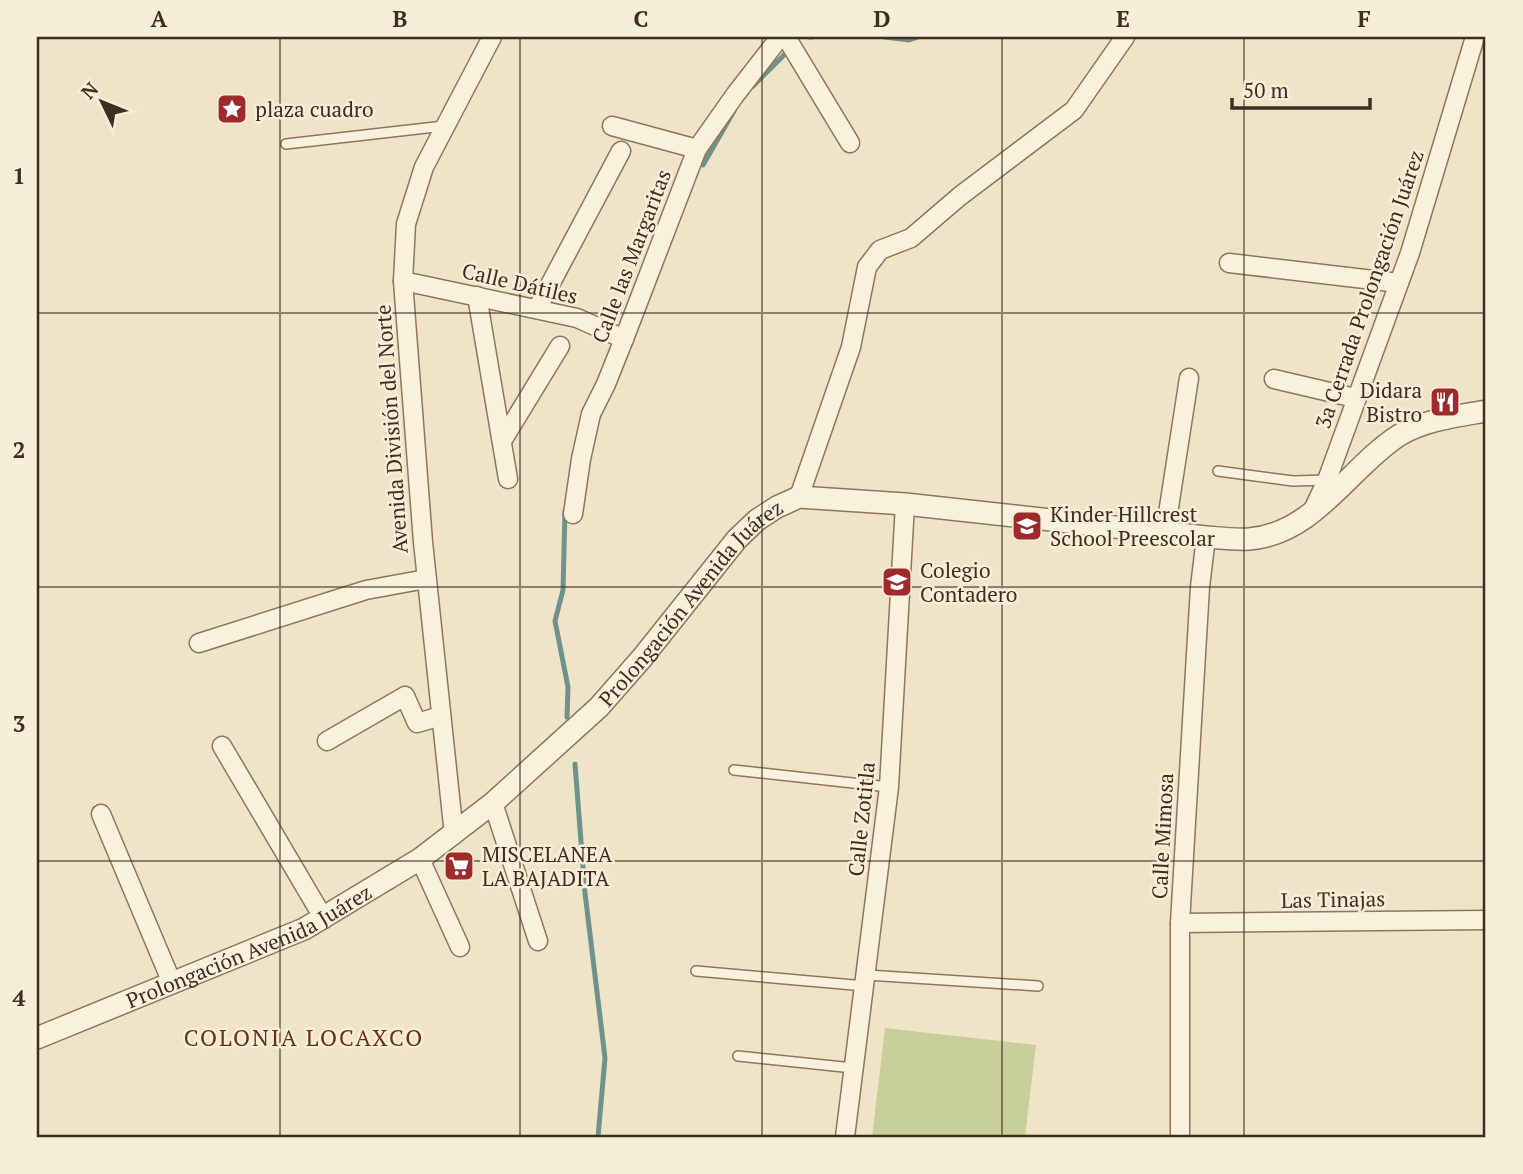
<svg xmlns="http://www.w3.org/2000/svg" width="1523" height="1174" viewBox="0 0 1523 1174" font-family="'PT Serif',serif">
<style>
.green{fill:#c9cf9b}
.lines{fill:none;stroke-linecap:round;stroke-linejoin:round}
.stream{stroke:#6f938a;stroke-width:5}
.service-casing{stroke:#8d765c;stroke-width:12}
.minor-casing{stroke:#8d765c;stroke-width:21}
.tertiary-casing{stroke:#8d765c;stroke-width:24}
.service{stroke:#faf1dc;stroke-width:9}
.minor{stroke:#faf1dc;stroke-width:18}
.tertiary{stroke:#faf1dc;stroke-width:21}
.grid{fill:none;stroke:#3d2e20;stroke-width:2;stroke-opacity:0.55}
.labels{text-anchor:middle;dominant-baseline:central;stroke-width:5;stroke-linejoin:round;paint-order:stroke}
.poi-label{font-size:21px;fill:#3d2e20;stroke:#f7eed8;text-anchor:start}
.street-label{font-size:21px;fill:#3d2e20;stroke:#f7eed8}
.neighbourhood-label{font-size:23px;letter-spacing:2px;fill:#6b2e1e;stroke:#f7eed8}
.neatline{fill:none;stroke:#3d2e20;stroke-width:2.5}
.grid-label{font-size:23px;text-anchor:middle;font-weight:bold;fill:#3d2e20}
</style>
<rect width="100%" height="100%" fill="#f0e4c8"/>
<!-- green -->
<polygon class="green" points="885,1028 1036,1045 1025,1137 872,1137"/>
<g class="lines">
<!-- stream -->
<g class="stream">
<polyline points="809,37 812,37"/>
<polyline points="885,37 909,40 918,37"/>
<polyline points="753,86 785,54"/>
<polyline points="703,165 734,111"/>
<polyline points="565,511 563,590 555,621 568,687 567,717"/>
<polyline points="575,764 585,893 605,1058 598,1137"/>
</g>
<!-- service casing -->
<g class="service-casing">
<g id="service">
<polyline points="286,144 444,126"/>
<polyline points="1218,471 1293,481 1327,480"/>
<polyline points="734,770 889,787"/>
<polyline points="696,971 865,986"/>
<polyline points="867,975 1038,986"/>
<polyline points="738,1056 853,1068"/>
</g>
</g>
<!-- minor casing -->
<g class="minor-casing">
<g id="minor">
<polyline points="786,37 850,143"/>
<polyline points="612,126 697,149"/>
<polyline points="1229,263 1399,283"/>
<polyline points="403,281 577,318 624,339"/>
<polyline points="477,296 508,479"/>
<polyline points="537,309 621,151"/>
<polyline points="1274,379 1355,398"/>
<polyline points="502,441 560,346"/>
<polyline points="799,497 851,347 867,267 880,250 911,238 960,196 1074,110 1125,37"/>
<polyline points="1313,510 1327,480 1410,253 1475,37"/>
<polyline points="573,514 581,459 591,414 606,384 624,339 697,149 735,95 780,37"/>
<polyline points="1165,533 1189,378"/>
<polyline points="199,643 366,590 426,579"/>
<polyline points="327,741 405,696 417,723 441,716"/>
<polyline points="222,746 324,919"/>
<polyline points="493,803 538,941"/>
<polyline points="101,814 172,983"/>
<polyline points="454,835 423,542 403,281 406,224 424,167 492,37"/>
<polyline points="420,859 460,947"/>
<polyline points="1180,923 1486,920"/>
<polyline points="845,1137 889,787 905,504"/>
<polyline points="1180,1137 1180,923 1200,587 1206,537"/>
</g>
</g>
<!-- tertiary casing -->
<g class="tertiary-casing">
<g id="tertiary">
<path id="s1" d="M 37,1038 L 304,929 L 420,859 L 493,803 L 599,707 L 642,658 L 737,539 L 757,520 L 777,507 L 799,497 L 905,504 L 1206,537 C 1220,538 1235,540 1249,539 C 1314,534 1349,468 1398,436 C 1423,420 1458,416 1486,411"/>
</g>
</g>
<!-- service -->
<use href="#service" class="service"/>
<!-- minor -->
<use href="#minor" class="minor"/>
<!-- tertiary -->
<use href="#tertiary" class="tertiary"/>
</g>
<!-- grid -->
<path class="grid" d="M 280,37 L 280,1137M 520,37 L 520,1137M 762,37 L 762,1137M 1002,37 L 1002,1137M 1244,37 L 1244,1137M 37,313 L 1486,313M 37,587 L 1486,587M 37,861 L 1486,861"/>
<!-- icons -->
<defs>
<g id="sight-square" transform="scale(1.575)"><rect x="-9" y="-9" width="18" height="18" rx="4" fill="#9e2a2b" stroke="#f7eed8"/><path d="M0-6L1.8-2.2L6-1.7L2.9 1.2L3.7 5.4L0 3.3L-3.7 5.4L-2.9 1.2L-6-1.7L-1.8-2.2Z" fill="#fff"/></g>
<g id="restaurant-square" transform="scale(1.575)"><rect x="-9" y="-9" width="18" height="18" rx="4" fill="#9e2a2b" stroke="#f7eed8"/><path d="M-5-6h1v4h1v-4h1v4h1v-4h1v5L-1.5 .5V6h-2V.5L-5-1ZM5-6V6H3V1.5H1.5Q1.5-4 5-6Z" fill="#fff"/></g>
<g id="school-square" transform="scale(1.575)"><rect x="-9" y="-9" width="18" height="18" rx="4" fill="#9e2a2b" stroke="#f7eed8"/><path d="M0-5L7-2L0 1L-7-2ZM-4 1L0 2.5L4 1V4Q0 6-4 4Z" fill="#fff"/></g>
<g id="supermarket-square" transform="scale(1.575)"><rect x="-9" y="-9" width="18" height="18" rx="4" fill="#9e2a2b" stroke="#f7eed8"/><path d="M-6-5.5h2.5l.6 2H6L4.5 2H-2.5L-4.4-4H-6ZM-1.5 3.2a1.3 1.3 0 1 0 .1 0ZM3 3.2a1.3 1.3 0 1 0 .1 0Z" fill="#fff"/></g>
</defs>
<g fill-rule="evenodd">
<use href="#sight-square" x="232" y="109"/>
<use href="#restaurant-square" x="1445" y="402"/>
<use href="#school-square" x="1027" y="526"/>
<use href="#school-square" x="897" y="582"/>
<use href="#supermarket-square" x="459" y="866"/>
</g>
<g class="labels">
<!-- poi labels -->
<g class="poi-label">
<text x="255" y="109">plaza cuadro</text>
<text x="1422" y="390" text-anchor="end">Didara<tspan x="1422" dy="24">Bistro</tspan></text>
<text x="1050" y="514">Kinder Hillcrest<tspan x="1050" dy="24">School Preescolar</tspan></text>
<text x="920" y="570">Colegio<tspan x="920" dy="24">Contadero</tspan></text>
<text x="482" y="854">MISCELANEA<tspan x="482" dy="24">LA BAJADITA</tspan></text>
</g>
<!-- street labels -->
<g class="street-label">
<text transform="translate(631 256) rotate(-69)">Calle las Margaritas</text>
<text transform="translate(520 283) rotate(13)">Calle Dátiles</text>
<text transform="translate(1369 289) rotate(-71)">3a Cerrada Prolongación Juárez</text>
<text transform="translate(391 429) rotate(-94)">Avenida División del Norte</text>
<text stroke="none"><textPath href="#s1" startOffset="798">Prolongación Avenida Juárez</textPath></text>
<text transform="translate(861 819) rotate(-84)">Calle Zotitla</text>
<text transform="translate(1162 836) rotate(-87)">Calle Mimosa</text>
<text transform="translate(1333 899) rotate(-1)">Las Tinajas</text>
<text stroke="none"><textPath href="#s1" startOffset="231">Prolongación Avenida Juárez</textPath></text>
</g>
<!-- neighbourhood labels -->
<g class="neighbourhood-label">
<text x="304" y="1037">COLONIA LOCAXCO</text>
</g>
</g>
<!-- border -->
<rect width="1523" height="1174" fill="none" stroke="#f7eed8" stroke-width="77"/>
<!-- north arrow -->
<g transform="translate(102 102) rotate(313)" stroke="#f7eed8" stroke-width="5" paint-order="stroke">
<path d="M0-5L12 26L0 18L-12 26Z" fill="#3d2e20"/>
<text y="-10" font-size="19" font-weight="bold" text-anchor="middle" fill="#3d2e20">N</text>
</g>
<!-- scale -->
<path d="M1232 98v10h138v-10" fill="none" stroke="#3d2e20" stroke-width="3.5"/>
<text x="1243" y="98" font-size="21" fill="#3d2e20" stroke="#f7eed8" stroke-width="5" paint-order="stroke">50 m</text>
<rect x="38" y="38" width="1446" height="1098" class="neatline"/>
<g class="grid-label">
<text x="159" y="27">A</text>
<text x="400" y="27">B</text>
<text x="641" y="27">C</text>
<text x="882" y="27">D</text>
<text x="1123" y="27">E</text>
<text x="1364" y="27">F</text>
<text x="19" y="184">1</text>
<text x="19" y="458">2</text>
<text x="19" y="732">3</text>
<text x="19" y="1006">4</text>
</g>
</svg>
